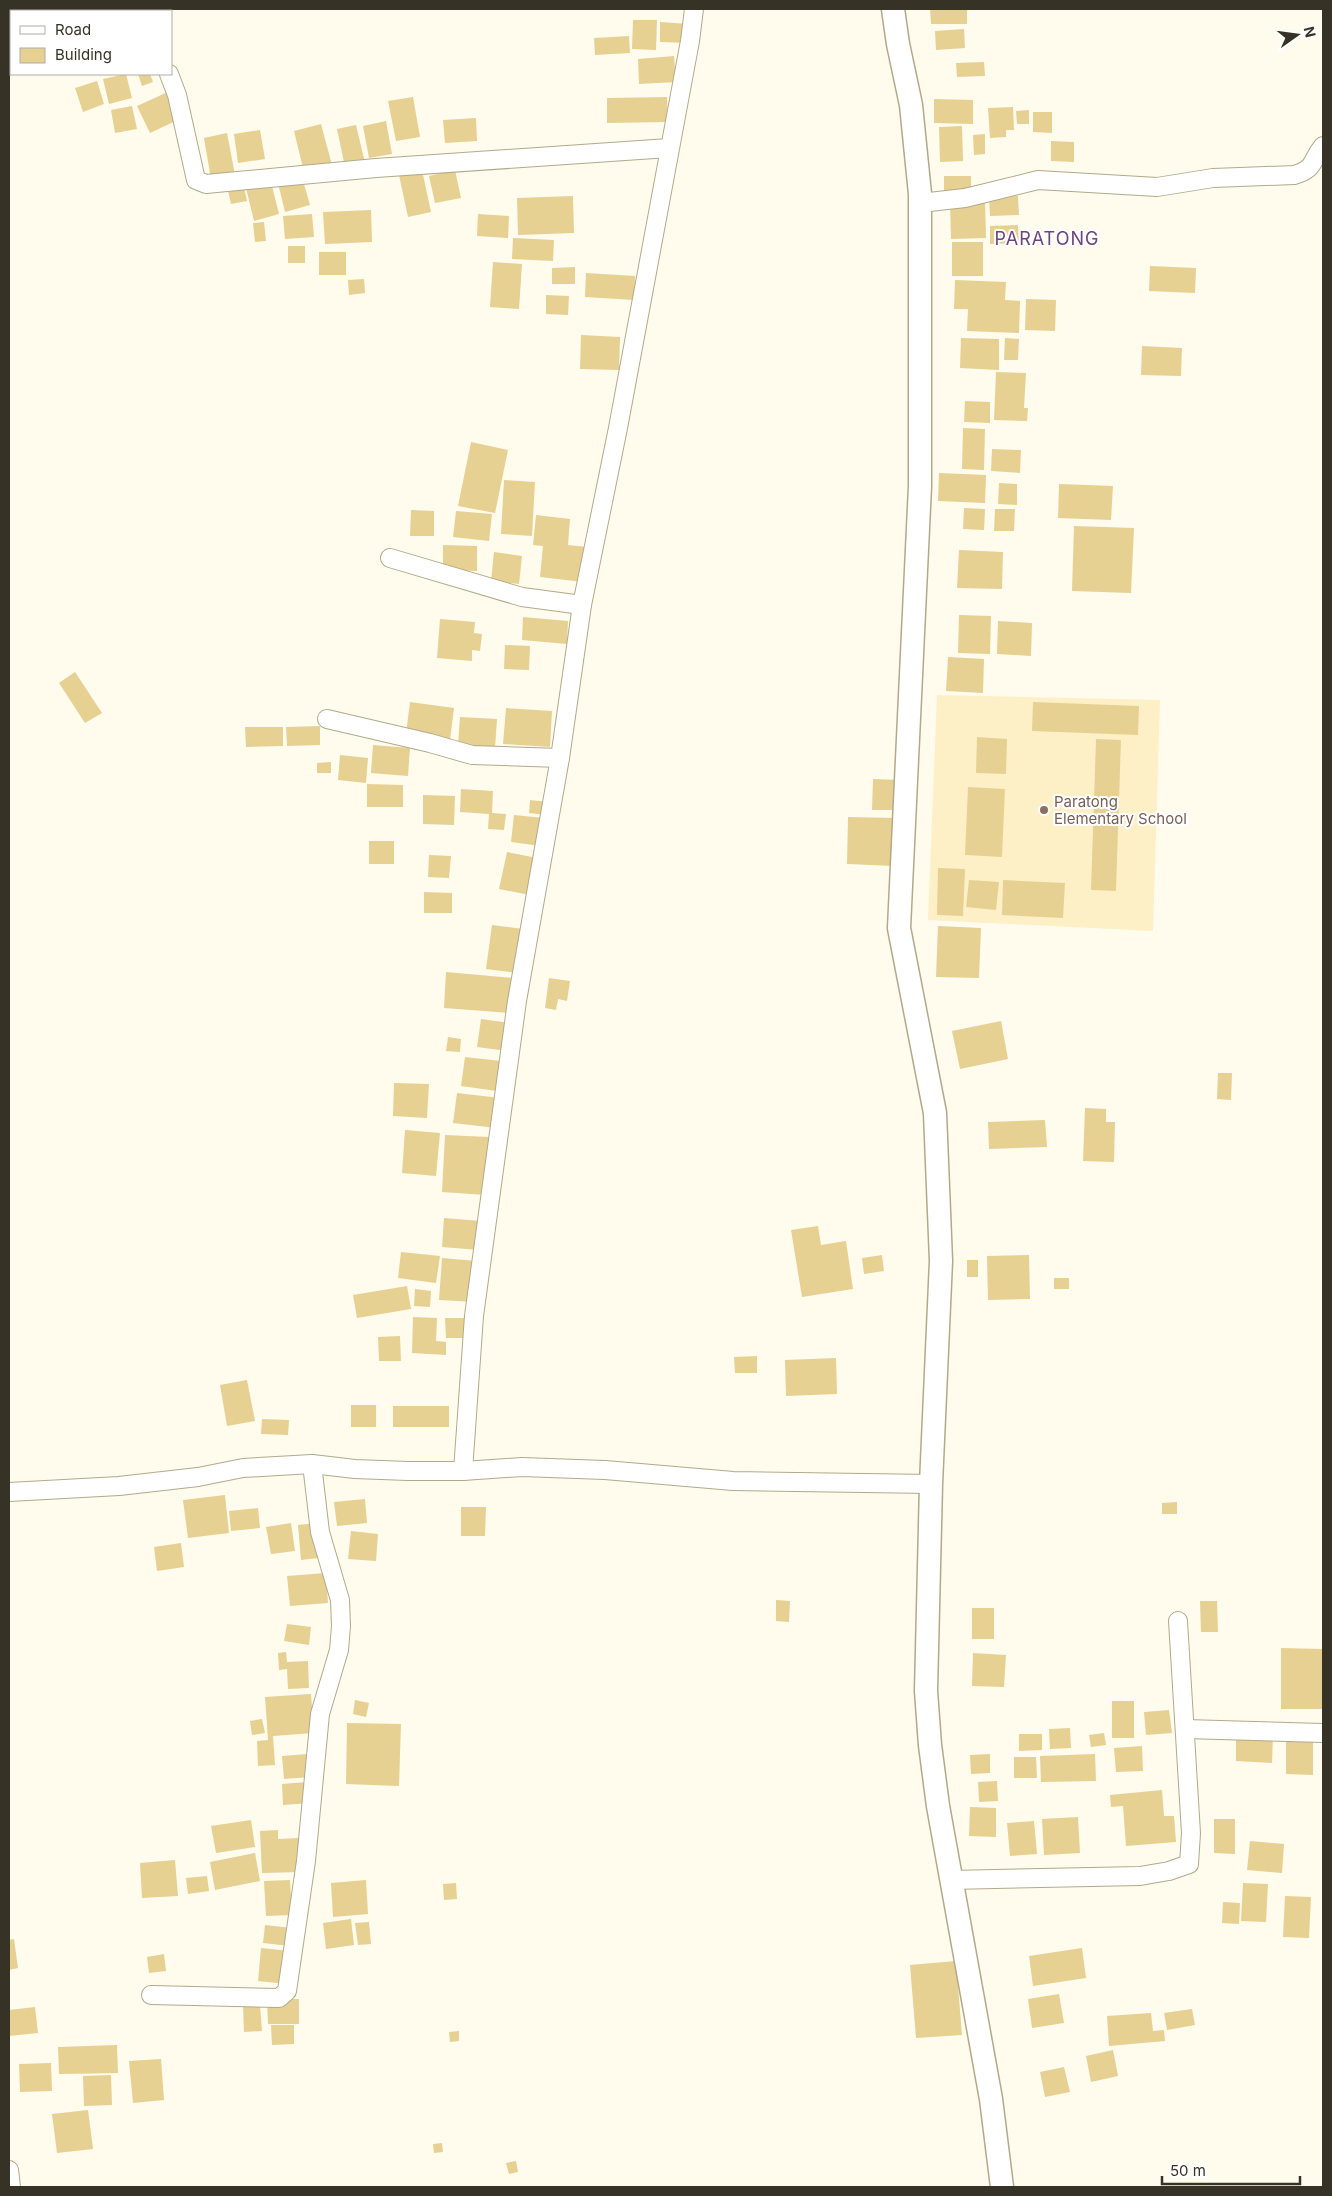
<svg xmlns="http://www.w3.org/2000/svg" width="1332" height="2196" viewBox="0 0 1332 2196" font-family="Inter,sans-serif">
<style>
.built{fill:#fdf0c7}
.building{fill:#e6d192}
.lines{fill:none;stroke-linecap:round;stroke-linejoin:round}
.minor-casing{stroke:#b3a98a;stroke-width:20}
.tertiary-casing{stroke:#b3a98a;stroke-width:25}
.minor{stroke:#fff;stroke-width:18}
.tertiary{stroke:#fff;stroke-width:22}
.education-dot{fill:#8d6e63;stroke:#fff;stroke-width:2}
.labels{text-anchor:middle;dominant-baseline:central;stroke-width:4;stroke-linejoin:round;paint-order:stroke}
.education-label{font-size:15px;fill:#785e54;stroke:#fff;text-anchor:start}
.quarter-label{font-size:18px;letter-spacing:1px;fill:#6b447c;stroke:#fff}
</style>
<rect width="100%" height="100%" fill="#fffbed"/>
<!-- built -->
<polygon class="built" points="937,695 1160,700 1153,931 928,920"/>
<!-- building -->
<g class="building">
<polygon points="930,9 967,9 967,24 931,24"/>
<polygon points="633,20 657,20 656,50 632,49"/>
<polygon points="660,22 689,24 689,43 660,42"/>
<polygon points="964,29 965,48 936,50 935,31"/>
<polygon points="629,36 630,53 595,55 594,38"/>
<polygon points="674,56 676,82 639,84 638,59"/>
<polygon points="984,62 985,76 957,77 956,63"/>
<polygon points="126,74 132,98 109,104 103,79"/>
<polygon points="138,74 150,74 153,82 142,86"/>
<polygon points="97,81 104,104 83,112 75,88"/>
<polygon points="170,91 182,118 150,133 137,106"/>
<polygon points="413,97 420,137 396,141 388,101"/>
<polygon points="667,97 668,122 607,123 607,98"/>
<polygon points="934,99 973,100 973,124 934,123"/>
<polygon points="132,106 137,129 115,133 111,110"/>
<polygon points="1013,107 1014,130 1006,130 1006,137 990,138 988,108"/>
<polygon points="1029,110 1029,124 1017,124 1016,111"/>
<polygon points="1033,112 1052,112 1052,133 1033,132"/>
<polygon points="476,118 477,141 445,143 443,120"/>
<polygon points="386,121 392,154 369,158 363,126"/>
<polygon points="321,124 332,165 304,172 294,131"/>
<polygon points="356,125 365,163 345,167 337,129"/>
<polygon points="962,126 963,161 940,162 939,127"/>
<polygon points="260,130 265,159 238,163 234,134"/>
<polygon points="227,133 235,175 211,179 204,138"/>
<polygon points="985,134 985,154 974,155 973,135"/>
<polygon points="1051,141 1074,142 1074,162 1051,161"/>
<polygon points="422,170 431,212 408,217 399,175"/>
<polygon points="455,170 461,198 435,203 429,176"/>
<polygon points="944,176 971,176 971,194 944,195"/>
<polygon points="302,177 310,205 285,212 278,183"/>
<polygon points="243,182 247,201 231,204 227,186"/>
<polygon points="271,182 279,214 254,221 246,188"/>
<polygon points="573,196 574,233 518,235 517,198"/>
<polygon points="1018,196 1019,215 990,216 989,197"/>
<polygon points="985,200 986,238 951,239 950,201"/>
<polygon points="371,210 372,242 325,244 323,212"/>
<polygon points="312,214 314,237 285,239 283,216"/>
<polygon points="478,214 509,216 508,238 477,236"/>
<polygon points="264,222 266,241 255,242 253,223"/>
<polygon points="1018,225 1019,243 990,244 990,226"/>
<polygon points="513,238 554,240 553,261 512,259"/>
<rect x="952" y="242" width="31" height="34"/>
<rect x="288" y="246" width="17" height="17"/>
<rect x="319" y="252" width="27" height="23"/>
<polygon points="493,262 522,264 519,309 490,307"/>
<polygon points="1150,266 1196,268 1195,293 1149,291"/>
<polygon points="575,267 575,284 552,284 552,268"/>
<polygon points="586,273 635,276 634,300 585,297"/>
<polygon points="364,279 365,293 349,295 348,280"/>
<polygon points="955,280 1006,282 1005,300 1020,301 1019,333 967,331 968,309 954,309"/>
<polygon points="546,295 569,296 568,315 546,314"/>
<polygon points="1026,299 1056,300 1055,331 1025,330"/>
<polygon points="581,335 620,337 619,370 580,369"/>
<polygon points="961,338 999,339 999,370 960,368"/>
<polygon points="1005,338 1019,339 1018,360 1004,360"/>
<polygon points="1142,346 1182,348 1181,376 1141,375"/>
<polygon points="996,372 1026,373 1024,408 1028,408 1027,421 994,420"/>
<polygon points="965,401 990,402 990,423 964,422"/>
<polygon points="963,428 985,429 984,470 962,469"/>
<polygon points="471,442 508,450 495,513 458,506"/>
<polygon points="992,449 1021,450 1020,473 991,471"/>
<polygon points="939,473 986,475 985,503 938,501"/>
<polygon points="504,480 535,482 532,536 501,534"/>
<polygon points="999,483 1017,484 1017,505 998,504"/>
<polygon points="1059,484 1113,486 1111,520 1058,518"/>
<polygon points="964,508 985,509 984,530 963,529"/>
<polygon points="995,509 1015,509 1014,531 994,531"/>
<polygon points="411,510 434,511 434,536 410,536"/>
<polygon points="456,511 492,514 489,541 453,537"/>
<polygon points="536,515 570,519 568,545 587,547 583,582 540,577 543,546 533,545"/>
<polygon points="1074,526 1134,528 1131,593 1072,591"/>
<polygon points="443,545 477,546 477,571 443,570"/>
<polygon points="959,550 1003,552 1002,589 957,588"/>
<polygon points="494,552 522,556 519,584 491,581"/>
<polygon points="959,615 991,616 990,654 958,653"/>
<polygon points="523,617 568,621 567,644 522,640"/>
<polygon points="440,619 475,622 474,633 482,634 480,651 472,650 472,661 437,658"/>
<polygon points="998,621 1032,623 1031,656 997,654"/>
<polygon points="505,645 530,646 529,670 504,669"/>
<polygon points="948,657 984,659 983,693 946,691"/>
<polygon points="75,672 102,713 85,723 59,683"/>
<polygon points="410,702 454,708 450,740 406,734"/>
<polygon points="1033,702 1139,706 1138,735 1032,731"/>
<polygon points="506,708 552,711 550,747 503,744"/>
<polygon points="460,717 497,719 495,748 458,745"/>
<polygon points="320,726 320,745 287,746 286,727"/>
<polygon points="245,727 283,727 283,746 246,747"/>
<polygon points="977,737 1007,739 1006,774 976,773"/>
<polygon points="1096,739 1121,740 1116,891 1091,890"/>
<polygon points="373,745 410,748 408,776 371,773"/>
<polygon points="340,755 368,758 366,783 338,780"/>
<polygon points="331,762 331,773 317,773 317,763"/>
<polygon points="873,779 899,780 898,810 872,810"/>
<polygon points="367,784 403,785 403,807 367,807"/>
<polygon points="968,787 1005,789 1002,857 965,855"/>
<polygon points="461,789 493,791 492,813 506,814 504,830 488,829 489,814 460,812"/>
<polygon points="423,795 455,796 454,825 423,824"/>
<polygon points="530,800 548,802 547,815 529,813"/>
<polygon points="514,815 544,818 541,846 511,842"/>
<polygon points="848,817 896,818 894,866 847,864"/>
<rect x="369" y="841" width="25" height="23"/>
<polygon points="507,852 537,858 530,895 499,889"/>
<polygon points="429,855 451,856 449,878 428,877"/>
<polygon points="938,868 965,869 963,916 937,915"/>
<polygon points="969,880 999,882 996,910 966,907"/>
<polygon points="1003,880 1065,883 1063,918 1002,915"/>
<polygon points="424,892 452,893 452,913 424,913"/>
<polygon points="492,925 523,929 517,973 486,969"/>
<polygon points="938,926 981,928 979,978 936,977"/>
<polygon points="446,972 514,978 511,1013 444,1008"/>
<polygon points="549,978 570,981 567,1001 558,999 556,1010 545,1008"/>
<polygon points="481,1019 510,1023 507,1051 477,1047"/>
<polygon points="1001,1021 1008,1059 960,1069 952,1031"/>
<polygon points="448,1037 461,1039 460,1052 446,1051"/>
<polygon points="465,1057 501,1061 497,1091 461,1086"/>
<polygon points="1218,1073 1232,1073 1231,1100 1217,1099"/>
<polygon points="394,1083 429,1084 427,1118 393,1116"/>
<polygon points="457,1093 500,1098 496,1128 453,1123"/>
<polygon points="1085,1108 1106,1109 1106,1122 1115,1122 1114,1162 1083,1161"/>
<polygon points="1045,1120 1047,1147 989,1149 988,1122"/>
<polygon points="405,1130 440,1133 436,1176 402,1173"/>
<polygon points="445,1135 489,1137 486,1195 442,1192"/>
<polygon points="444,1218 481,1221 479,1250 442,1247"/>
<polygon points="818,1226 821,1245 846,1241 853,1289 802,1297 791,1230"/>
<polygon points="401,1252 440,1256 436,1283 398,1278"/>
<polygon points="882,1255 884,1271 864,1274 862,1258"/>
<polygon points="1029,1255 1030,1299 988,1300 987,1256"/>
<polygon points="442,1258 476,1261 474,1302 439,1300"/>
<rect x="967" y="1260" width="11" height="17"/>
<rect x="1054" y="1278" width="15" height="11"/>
<polygon points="407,1286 411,1309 357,1318 353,1295"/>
<polygon points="415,1289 431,1291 430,1307 414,1306"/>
<polygon points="413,1317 437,1318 436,1341 446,1342 446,1355 412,1353"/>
<polygon points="445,1318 468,1318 469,1338 446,1338"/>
<polygon points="400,1336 401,1361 379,1361 378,1337"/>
<polygon points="757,1356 757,1373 735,1373 734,1357"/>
<polygon points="836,1358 837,1394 786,1396 785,1360"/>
<polygon points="247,1380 255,1421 227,1426 220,1385"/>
<rect x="351" y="1405" width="25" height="22"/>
<rect x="393" y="1406" width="56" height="21"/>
<polygon points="262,1419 289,1420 288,1435 261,1434"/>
<polygon points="225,1495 229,1533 188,1538 183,1500"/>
<polygon points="365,1499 367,1523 337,1526 334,1502"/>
<polygon points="1177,1502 1177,1514 1162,1514 1162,1503"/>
<polygon points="461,1507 486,1507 485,1536 461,1536"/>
<polygon points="258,1508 260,1528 231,1531 229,1511"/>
<polygon points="291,1523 295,1551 271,1554 266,1527"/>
<polygon points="316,1523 319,1558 301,1560 298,1525"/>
<polygon points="351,1531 378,1534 376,1561 348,1559"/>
<polygon points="181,1543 184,1567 157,1571 154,1547"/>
<polygon points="326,1573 328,1603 290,1606 287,1576"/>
<polygon points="776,1600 790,1601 789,1622 776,1621"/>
<polygon points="1200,1601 1217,1601 1218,1632 1201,1632"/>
<rect x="972" y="1608" width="22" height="31"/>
<polygon points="287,1624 311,1627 309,1645 284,1641"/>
<polygon points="1281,1648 1323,1649 1323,1709 1281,1709"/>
<polygon points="286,1652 287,1662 308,1661 309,1688 288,1689 287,1669 279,1670 278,1653"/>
<polygon points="973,1653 1006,1655 1004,1687 972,1686"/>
<polygon points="311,1694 314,1733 273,1736 275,1765 258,1766 257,1741 268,1740 265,1697"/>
<polygon points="355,1700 369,1703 366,1717 353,1714"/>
<rect x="1112" y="1701" width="22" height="37"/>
<polygon points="1169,1710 1172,1733 1146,1735 1144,1712"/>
<polygon points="262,1719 265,1733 252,1735 250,1721"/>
<polygon points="347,1723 401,1724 399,1786 346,1784"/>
<polygon points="1070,1728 1071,1748 1050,1749 1049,1729"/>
<polygon points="1104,1733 1106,1745 1091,1747 1089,1735"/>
<polygon points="1236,1733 1273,1734 1272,1763 1236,1761"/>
<polygon points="1019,1734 1042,1734 1042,1750 1019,1751"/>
<polygon points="1286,1740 1313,1740 1313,1775 1286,1774"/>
<polygon points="1142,1746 1143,1771 1116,1772 1114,1748"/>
<polygon points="308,1754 310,1777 284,1779 282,1756"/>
<polygon points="990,1754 990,1773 971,1774 970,1755"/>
<polygon points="1095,1754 1096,1781 1041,1782 1040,1756"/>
<polygon points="1014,1757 1036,1757 1037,1778 1014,1778"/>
<polygon points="997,1781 998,1801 979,1802 978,1782"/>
<polygon points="308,1782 310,1803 283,1805 282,1784"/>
<polygon points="1162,1790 1164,1816 1174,1816 1176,1842 1126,1846 1123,1806 1111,1807 1110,1795"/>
<polygon points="970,1807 996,1808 996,1837 969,1836"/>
<polygon points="1078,1817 1080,1853 1044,1855 1042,1819"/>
<polygon points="1214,1819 1235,1819 1235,1854 1214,1853"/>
<polygon points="251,1820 255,1847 216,1853 211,1826"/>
<polygon points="1034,1821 1037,1854 1010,1856 1007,1823"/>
<polygon points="278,1830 278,1839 300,1838 301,1872 262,1873 260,1831"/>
<polygon points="1250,1841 1284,1844 1282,1873 1247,1870"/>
<polygon points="255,1853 260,1881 215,1890 210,1862"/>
<polygon points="175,1860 178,1896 142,1898 140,1863"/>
<polygon points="207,1876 209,1891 188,1894 186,1878"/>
<polygon points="290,1880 292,1915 266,1916 264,1881"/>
<polygon points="366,1880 368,1914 333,1917 331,1883"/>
<polygon points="456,1883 457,1899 444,1900 443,1884"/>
<polygon points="1243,1883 1268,1884 1266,1922 1241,1921"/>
<polygon points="1285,1896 1311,1897 1309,1938 1283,1937"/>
<polygon points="1223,1902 1240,1903 1239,1924 1222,1923"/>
<polygon points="351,1919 354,1945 326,1949 323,1923"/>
<polygon points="369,1922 371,1944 358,1945 355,1923"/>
<polygon points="265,1925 292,1928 290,1946 263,1943"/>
<polygon points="14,1939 18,1968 9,1970 9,1940"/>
<polygon points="261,1948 289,1951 286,1984 258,1981"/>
<polygon points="1082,1948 1086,1978 1033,1986 1029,1956"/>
<polygon points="164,1954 166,1971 149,1973 147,1957"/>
<polygon points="956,1961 962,2035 916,2038 910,1965"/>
<polygon points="1059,1994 1064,2023 1032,2028 1028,1999"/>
<polygon points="267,1999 299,1999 299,2024 268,2024"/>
<polygon points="260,2005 262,2031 244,2032 243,2006"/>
<polygon points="35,2007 38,2033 9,2036 9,2010"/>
<polygon points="1192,2009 1195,2025 1167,2030 1164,2013"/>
<polygon points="1151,2013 1153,2031 1164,2030 1165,2041 1109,2046 1107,2016"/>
<polygon points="271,2025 294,2025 294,2044 272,2045"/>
<polygon points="459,2031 459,2041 450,2042 449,2032"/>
<polygon points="117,2045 118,2073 59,2074 58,2047"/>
<polygon points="1113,2050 1118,2076 1091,2082 1086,2056"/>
<polygon points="161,2059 164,2100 133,2103 129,2061"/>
<polygon points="51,2063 52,2091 20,2092 19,2064"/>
<polygon points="1064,2067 1070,2092 1045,2097 1040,2072"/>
<polygon points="111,2075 112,2105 84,2106 83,2076"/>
<polygon points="88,2110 93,2149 57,2153 52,2114"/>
<polygon points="442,2143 443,2152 434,2153 433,2144"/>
<polygon points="516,2161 518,2172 509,2174 506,2163"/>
</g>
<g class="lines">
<!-- minor casing -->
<g class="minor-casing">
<g id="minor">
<polyline points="131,9 132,11"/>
<polyline points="169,74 177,95 196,180 206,184 376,168 669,148"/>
<path d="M 920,203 L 965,198 L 1038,180 L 1157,187 L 1213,178 L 1294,175 C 1316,169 1311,160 1323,146"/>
<polyline points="390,558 522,597 582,605"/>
<polyline points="327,719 430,743 472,755 560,758"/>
<polyline points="463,1471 474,1316 517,1001 560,758 582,605 618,428 690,41 694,9"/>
<polyline points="9,1492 119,1486 198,1477 243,1468 312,1464 355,1469 408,1471 463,1471 522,1467 605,1470 733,1481 931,1484"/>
<polyline points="1185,1729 1323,1733"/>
<polyline points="950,1880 1140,1876 1169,1871 1189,1864 1191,1833 1178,1621"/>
<polyline points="151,1995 279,1998 287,1991 306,1861 320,1714 339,1650 341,1626 340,1600 320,1532 312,1464"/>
<polyline points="9,2170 11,2187"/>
</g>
</g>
<!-- tertiary casing -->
<g class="tertiary-casing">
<polyline id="tertiary" points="893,9 898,44 911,105 920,194 920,486 899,928 935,1113 941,1261 931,1484 926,1691 930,1745 938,1806 991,2099 1002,2187"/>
</g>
<!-- minor -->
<use href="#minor" class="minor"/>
<!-- tertiary -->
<use href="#tertiary" class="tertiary"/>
</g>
<!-- markers -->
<circle class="education-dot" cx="1044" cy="810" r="5"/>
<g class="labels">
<!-- education labels -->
<g class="education-label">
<text x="1054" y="801">Paratong<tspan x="1054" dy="17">Elementary School</tspan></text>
</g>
<!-- quarter labels -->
<g class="quarter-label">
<text x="1047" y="238">PARATONG</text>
</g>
</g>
<!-- border -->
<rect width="1332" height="2196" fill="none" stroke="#363226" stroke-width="20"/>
<!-- legend -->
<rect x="10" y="10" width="162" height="65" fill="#ffffff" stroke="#afada8"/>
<rect x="20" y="26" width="25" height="8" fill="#ffffff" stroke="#afada8"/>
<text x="55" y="35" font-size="15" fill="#363226">Road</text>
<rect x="20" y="48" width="25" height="15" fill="#e6d192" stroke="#afada8"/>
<text x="55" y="60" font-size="15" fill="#363226">Building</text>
<!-- north arrow -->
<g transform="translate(1297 35) rotate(76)" stroke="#ffffff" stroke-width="4" paint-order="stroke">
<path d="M0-4L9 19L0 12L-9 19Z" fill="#363226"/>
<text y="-8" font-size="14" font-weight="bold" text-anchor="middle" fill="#363226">N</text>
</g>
<!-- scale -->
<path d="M1162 2176v8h138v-8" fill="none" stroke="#363226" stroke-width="2.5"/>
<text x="1170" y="2176" font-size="15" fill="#363226" stroke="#ffffff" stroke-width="4" paint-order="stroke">50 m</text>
</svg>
